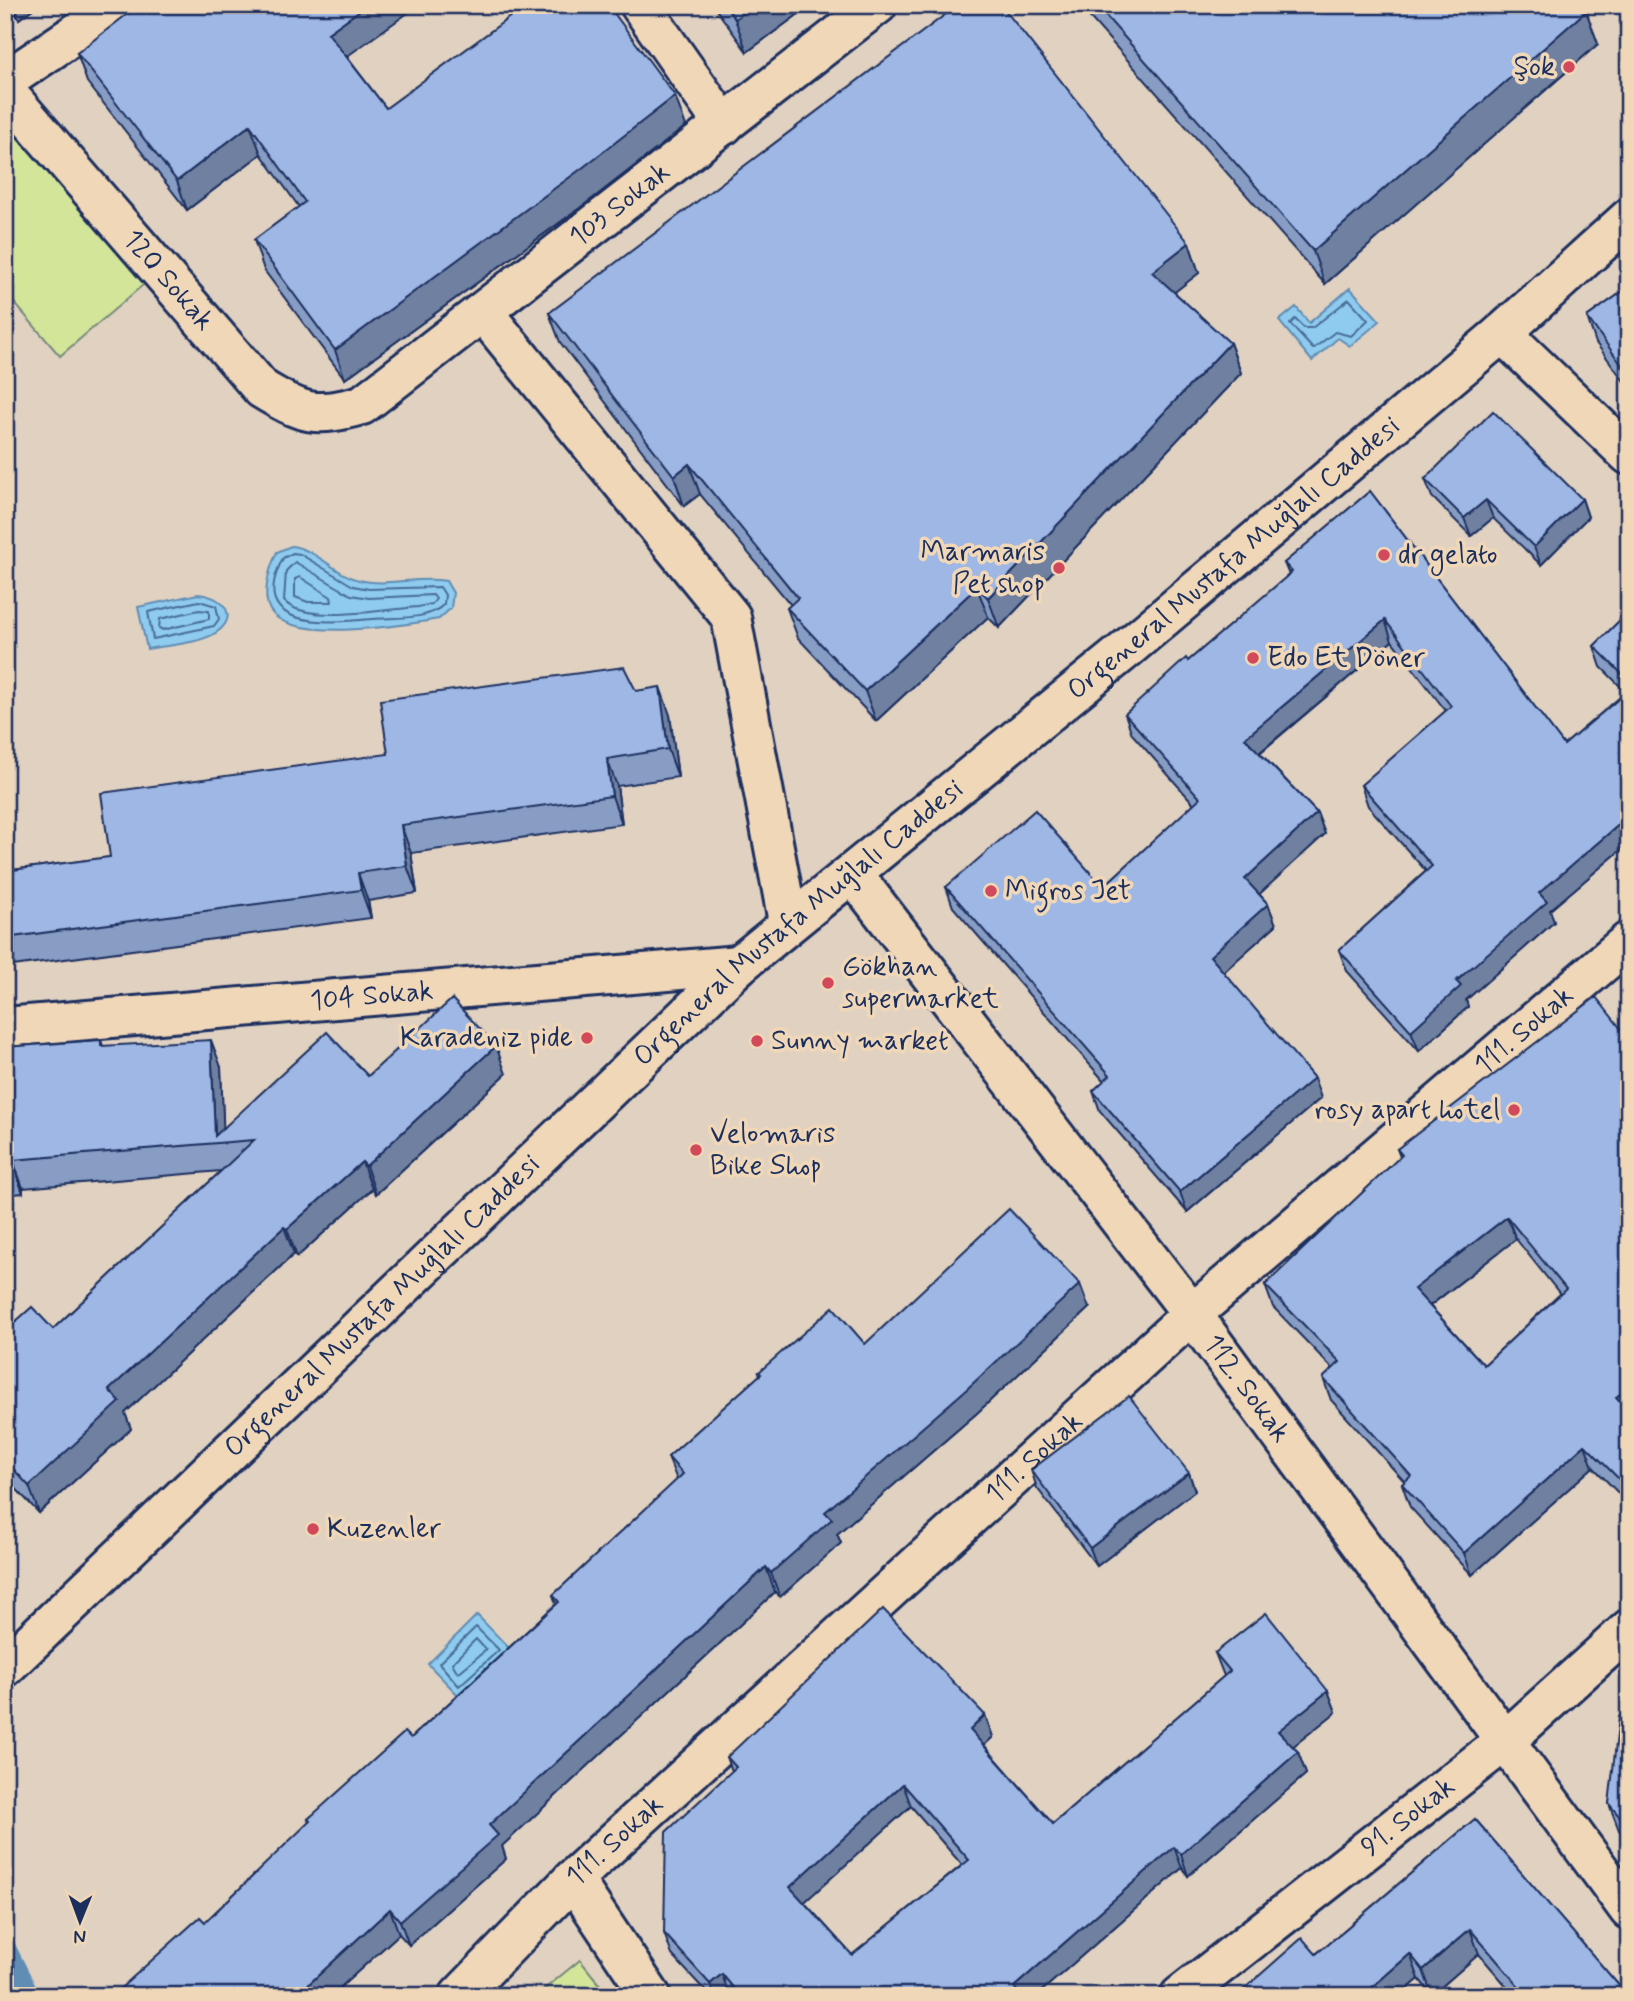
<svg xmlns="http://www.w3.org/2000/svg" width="1634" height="2001" viewBox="0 0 1634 2001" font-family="Mynerve,sans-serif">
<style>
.green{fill:#d3e599;stroke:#778a7c;stroke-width:2}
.water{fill:#8ecbee;stroke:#608db4;stroke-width:2}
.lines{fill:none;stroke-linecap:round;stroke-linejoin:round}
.shore{stroke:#496d98;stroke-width:2}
.stream{stroke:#608db4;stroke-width:18}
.minor-casing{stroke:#1b2f5e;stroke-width:44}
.tertiary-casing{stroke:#1b2f5e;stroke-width:44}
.minor{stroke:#f0d7b8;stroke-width:38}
.tertiary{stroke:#f0d7b8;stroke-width:38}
.wall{fill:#889dc4;stroke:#1b2f5e;stroke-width:2;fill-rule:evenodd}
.shaded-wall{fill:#6f80a0;stroke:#1b2f5e;stroke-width:2}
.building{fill:#9eb7e4;stroke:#1b2f5e;stroke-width:2;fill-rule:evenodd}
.poi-dot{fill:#d1495b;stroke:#f0d7b8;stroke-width:2.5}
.labels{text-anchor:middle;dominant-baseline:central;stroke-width:7;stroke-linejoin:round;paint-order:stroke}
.poi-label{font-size:28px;fill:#1b2f5e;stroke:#f0d7b8;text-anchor:start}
.street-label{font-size:28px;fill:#1b2f5e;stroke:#f0d7b8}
</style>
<rect width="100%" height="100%" fill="#e0d1c1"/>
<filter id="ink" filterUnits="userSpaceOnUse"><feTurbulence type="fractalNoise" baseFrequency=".0143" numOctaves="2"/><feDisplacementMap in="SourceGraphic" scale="14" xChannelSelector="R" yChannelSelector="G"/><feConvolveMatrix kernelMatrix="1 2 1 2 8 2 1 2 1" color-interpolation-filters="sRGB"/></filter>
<g filter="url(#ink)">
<!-- green -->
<g class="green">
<polygon points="5,113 150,279 60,356 5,292"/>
<polygon points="580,1960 609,1996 536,1996"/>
</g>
<!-- water -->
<g class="water">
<polygon points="1350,288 1380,321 1350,346 1338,338 1312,361 1279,321 1296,307 1309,323"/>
<path d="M 291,546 C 317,549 334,574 359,580 C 387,587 417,576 446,581 L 453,593 L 451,608 L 439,619 C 406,625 290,644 270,610 C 261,594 270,567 277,552 Z"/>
<path d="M 198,594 C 220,595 241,615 217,632 C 200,644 167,645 147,649 L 138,607 Z"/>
<polygon points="477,1615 510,1649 460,1697 428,1664"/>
</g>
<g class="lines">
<!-- shore -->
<g class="shore">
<polygon points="1349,299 1368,320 1351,336 1335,332 1313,349 1290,324 1295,319 1304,328 1312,328"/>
<path d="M 293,553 L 300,554 L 353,586 L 369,589 L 440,587 L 445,595 L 444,604 C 429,621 395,617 373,619 C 328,623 245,631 283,558 Z"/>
<path d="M 295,562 L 351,595 L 369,598 L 433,595 L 436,599 L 432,604 L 418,607 C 388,609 305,625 284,601 L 286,571 Z"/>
<polygon points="300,577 331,597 332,602 308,602 295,597 295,579"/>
<polygon points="199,601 216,606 219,619 214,626 153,639 148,612"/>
<polygon points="199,610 209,611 209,619 163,630 159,628 160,619"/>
<polygon points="476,1627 499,1650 459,1686 439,1663"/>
<polygon points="476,1639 486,1650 458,1673 452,1663"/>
</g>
<!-- stream -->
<polyline class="stream" points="5,1944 31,1996"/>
<!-- minor casing -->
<g class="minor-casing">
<g id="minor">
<polyline points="640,5 724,125"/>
<polyline points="5,81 118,5"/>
<path id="s1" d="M 5,91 L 262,389 C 303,414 315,418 362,405 L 877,5"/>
<polyline points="483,312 731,617 788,922"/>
<polyline points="1502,333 1629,455"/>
<path id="s2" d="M 853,874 L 1192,1314 L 1629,1910"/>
<path id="s3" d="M 5,1027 L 739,965"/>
<polyline points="573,1879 651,1996"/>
<path id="s4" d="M 459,1996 L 573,1879 L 1192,1314 L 1629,941"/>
<path id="s5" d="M 1180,1996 L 1505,1741 L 1629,1629"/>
</g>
</g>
<!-- tertiary casing -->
<g class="tertiary-casing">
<g id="tertiary">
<path id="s6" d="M 5,1667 L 739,965 L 1123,652 L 1502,333 L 1629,218"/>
</g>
</g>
<!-- minor -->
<use href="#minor" class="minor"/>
<!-- tertiary -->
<use href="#tertiary" class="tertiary"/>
</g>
<!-- wall -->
<g class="wall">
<polygon points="9,5 38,5 19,19"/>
<polygon points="713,5 811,5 747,52"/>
<polygon points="1079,5 1581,5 1586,11 1598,44 1325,284"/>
<polygon points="77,53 347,57 386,108 686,126 592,199 345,379 264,270 254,240 299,207 261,154 187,210 87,82"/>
<polygon points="1189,243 1199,273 1174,292 1230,343 1241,373 999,628 988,617 876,721 798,638 787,608 791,605 700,494 684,506 560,342 549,313"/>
<polygon points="1629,287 1629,388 1596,343 1587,317"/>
<polygon points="1425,479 1582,499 1588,517 1541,565 1493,518 1471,536 1432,497"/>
<polygon points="1370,491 1564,745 1626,692 1601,667 1594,646 1629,611 1629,843 1550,910 1554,922 1466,1000 1468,1007 1419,1051 1347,971 1339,950 1426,871 1368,806 1361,785 1446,711 1392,641 1260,753 1317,813 1325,834 1259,894 1268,904 1276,925 1223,972 1321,1098 1187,1212 1100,1111 1093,1091 1104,1081 953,907 946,887 1103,887 1194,804 1132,734 1125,714 1188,661 1289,575 1284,563"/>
<polygon points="636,691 670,715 678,777 617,786 622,824 411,853 417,893 368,901 371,918 5,967 5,871 110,857 388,754"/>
<path d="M 1629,1039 L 1629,1504 L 1593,1467 L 1472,1575 L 1410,1507 L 1402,1484 L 1405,1482 L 1331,1400 L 1323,1378 L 1333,1369 L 1273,1307 L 1265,1285 L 1400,1157 L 1397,1149 ZM 1516,1239 L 1560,1294 L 1484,1365 L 1430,1306 Z"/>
<polygon points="101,1040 103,1046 221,1067 223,1128 368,1076 506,1074 376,1194 372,1189 297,1257 294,1254 125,1413 131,1429 39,1513 5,1477 5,1331 53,1329 221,1171 23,1188 23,1193 5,1195 5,1047"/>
<polygon points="1089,1308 977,1413 837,1534 841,1543 780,1597 775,1592 502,1846 506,1859 409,1945 399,1934 331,1996 112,1996 205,1922 309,1823 308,1819 411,1738 556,1604 553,1595 677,1480 668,1457 760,1375 759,1372 865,1344"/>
<polygon points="1031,1470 1189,1473 1195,1491 1097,1566 1037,1488"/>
<path d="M 1215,1653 L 1328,1691 L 1336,1712 L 1293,1746 L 1298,1752 L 1306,1774 L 1188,1876 L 1182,1868 L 1036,1996 L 710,1996 L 672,1955 L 664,1933 L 732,1771 L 727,1757 L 985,1715 L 993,1737 L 984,1745 L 1053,1824 L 1224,1676 ZM 911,1806 L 962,1865 L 852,1955 L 804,1902 Z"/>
<polygon points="1629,1708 1629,1842 1619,1830 1609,1804"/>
<polygon points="1475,1819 1628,1996 1515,1996 1479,1954 1432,1995 1419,1979 1399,1996 1236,1996 1316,1954"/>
</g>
<!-- shaded-wall -->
<g class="shaded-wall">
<polygon points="14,5 38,5 19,19"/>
<polygon points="367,5 419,5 339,62 328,33"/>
<polygon points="754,5 811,5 747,52 735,19"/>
<polygon points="1586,11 1598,44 1325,284 1313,251"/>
<polygon points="675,96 686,126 592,199 345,379 335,350"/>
<polygon points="250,125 261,154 187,210 177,181"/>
<polygon points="1189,243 1199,273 1162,302 1152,272"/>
<polygon points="1230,343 1241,373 999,628 988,598"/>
<polygon points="689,464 700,494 684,506 674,476"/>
<polygon points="1582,499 1588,517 1541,565 1534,547"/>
<polygon points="1486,500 1493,518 1471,536 1464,518"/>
<polygon points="977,587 988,617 876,721 865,691"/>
<polygon points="1385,620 1392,641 1253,758 1245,738"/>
<polygon points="660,687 670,715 678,777 668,749"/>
<polygon points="607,759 617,786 622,824 612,796"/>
<polygon points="1317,813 1325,834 1253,900 1245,879"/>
<polygon points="1629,816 1629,843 1550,910 1554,922 1466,1000 1468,1007 1419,1051 1411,1031 1539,893"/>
<polygon points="401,825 411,853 417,893 407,866"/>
<polygon points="358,873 368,901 371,918 361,890"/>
<polygon points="1268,904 1276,925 1218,977 1210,956"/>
<polygon points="211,1040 221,1067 224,1143 215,1136"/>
<polygon points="496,1046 506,1074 376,1194 366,1166"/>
<polygon points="1314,1078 1321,1098 1187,1212 1180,1192"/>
<polygon points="13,1160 23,1188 23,1193 13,1165"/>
<polygon points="362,1162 372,1189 297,1257 287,1229"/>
<polygon points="1507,1217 1516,1239 1423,1311 1414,1289"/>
<polygon points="284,1227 294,1254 125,1413 131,1429 39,1513 29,1486 109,1390"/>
<polygon points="1080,1284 1089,1308 977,1413 837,1534 841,1543 780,1597 771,1573 825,1512"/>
<polygon points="1629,1387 1629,1416 1616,1397"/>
<polygon points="1585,1445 1593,1467 1472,1575 1464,1553"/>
<polygon points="1189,1473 1195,1491 1097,1566 1090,1548"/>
<polygon points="766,1567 775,1592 502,1846 506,1859 409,1945 400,1921 489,1825"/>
<polygon points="1328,1691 1336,1712 1286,1752 1278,1731"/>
<polygon points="985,1715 993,1737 978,1751 970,1730"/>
<polygon points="1298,1752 1306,1774 1188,1876 1181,1854"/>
<polygon points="903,1784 911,1806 798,1908 790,1887"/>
<polygon points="1174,1847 1182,1868 1036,1996 1017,1996 1014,1987"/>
<polygon points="390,1909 399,1934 331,1996 296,1996"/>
<polygon points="1470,1929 1479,1954 1432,1995 1423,1970"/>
<polygon points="1410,1954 1419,1979 1399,1996 1362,1996"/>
<polygon points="722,1974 729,1995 729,1996 715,1996 710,1984"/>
</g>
<!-- building -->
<g class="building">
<polygon points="139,5 367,5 328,33 386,108 526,5 608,5 675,96 581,169 335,350 254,240 305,202 250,125 177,181 77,53"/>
<polygon points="725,5 754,5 735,19"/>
<polygon points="958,5 1001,5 1189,243 1152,272 1230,343 988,598 977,587 865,691 787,608 798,598 689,464 674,476 549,313"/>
<polygon points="1096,5 1581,5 1586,11 1313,251"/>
<polygon points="1629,287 1629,375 1587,317"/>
<polygon points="1493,411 1582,499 1534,547 1486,500 1464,518 1425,479"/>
<polygon points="1370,491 1564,745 1629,690 1629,816 1539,893 1547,902 1456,981 1461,986 1411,1031 1339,950 1432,866 1361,785 1451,706 1385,620 1245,738 1317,813 1245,879 1268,904 1210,956 1314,1078 1180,1192 1093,1091 1110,1075 946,887 1035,810 1103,887 1200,798 1125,714 1186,658 1188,661 1292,572 1284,563"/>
<polygon points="1629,611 1629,681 1594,646"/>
<polygon points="624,667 636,691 660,687 668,749 607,759 612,796 401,825 407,866 358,873 361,890 5,938 5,871 110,857 101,793 388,754 380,700"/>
<path d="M 1596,997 L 1629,1039 L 1629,1387 L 1616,1397 L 1629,1410 L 1629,1489 L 1585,1445 L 1464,1553 L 1402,1484 L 1411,1476 L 1323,1378 L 1340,1362 L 1265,1285 L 1402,1155 L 1397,1149 ZM 1507,1217 L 1566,1289 L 1484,1365 L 1414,1289 Z"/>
<polygon points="452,999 496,1046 366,1166 362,1162 287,1229 284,1227 109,1390 120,1402 29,1486 5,1460 5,1331 32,1307 53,1329 254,1140 13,1160 13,1165 5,1166 5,1047 101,1040 101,1046 211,1040 215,1136 327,1032 368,1076"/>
<polygon points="1009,1209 1080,1284 968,1388 825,1512 832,1519 771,1573 766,1567 489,1825 498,1835 400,1921 390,1909 296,1996 112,1996 200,1917 205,1922 310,1821 308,1819 405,1732 411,1738 559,1602 553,1595 683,1474 668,1457 761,1374 759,1372 833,1307 865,1344"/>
<polygon points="1129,1396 1189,1473 1090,1548 1031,1470"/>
<path d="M 883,1609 L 985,1715 L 970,1730 L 1053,1824 L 1230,1671 L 1215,1653 L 1266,1613 L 1328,1691 L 1278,1731 L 1298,1752 L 1181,1854 L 1174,1847 L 1014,1987 L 1021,1996 L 740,1996 L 722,1974 L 710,1984 L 664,1933 L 666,1832 L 736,1767 L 727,1757 ZM 903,1784 L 969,1860 L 852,1955 L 790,1887 Z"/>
<polygon points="1629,1708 1629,1828 1609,1804 1619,1717"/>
<polygon points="1475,1819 1628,1996 1527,1996 1470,1929 1423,1970 1410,1954 1362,1996 1236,1996 1302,1938 1316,1954"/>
</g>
</g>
<!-- markers -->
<g class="poi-dot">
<circle cx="1569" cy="67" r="7"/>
<circle cx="1384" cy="555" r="7"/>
<circle cx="1059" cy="568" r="7"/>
<circle cx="1253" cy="658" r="7"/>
<circle cx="991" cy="891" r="7"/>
<circle cx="828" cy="983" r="7"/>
<circle cx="587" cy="1038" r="7"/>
<circle cx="757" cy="1041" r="7"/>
<circle cx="1514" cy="1110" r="7"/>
<circle cx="696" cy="1150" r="7"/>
<circle cx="313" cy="1529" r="7"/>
</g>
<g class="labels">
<!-- poi labels -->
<g class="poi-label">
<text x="1555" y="67" text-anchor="end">Şok</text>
<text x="1045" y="552" text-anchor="end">Marmaris<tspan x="1045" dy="32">Pet shop</tspan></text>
<text x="1398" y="555">dr gelato</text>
<text x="1267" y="658">Edo Et Döner</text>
<text x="1005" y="891">Migros Jet</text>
<text x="842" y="967">Gökhan<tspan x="842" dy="32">supermarket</tspan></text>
<text x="573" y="1038" text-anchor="end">Karadeniz pide</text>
<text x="771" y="1041">Sunny market</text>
<text x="1500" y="1110" text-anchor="end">rosy apart hotel</text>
<text x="710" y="1134">Velomaris<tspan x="710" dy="32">Bike Shop</tspan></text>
<text x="327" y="1529">Kuzenler</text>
</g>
<!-- street labels -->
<g class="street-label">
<text stroke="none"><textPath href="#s1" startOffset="826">103 Sokak</textPath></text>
<text stroke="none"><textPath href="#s1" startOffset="250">120 Sokak</textPath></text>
<text stroke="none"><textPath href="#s6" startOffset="1656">Orgeneral Mustafa Muğlalı Caddesi</textPath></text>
<text stroke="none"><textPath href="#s6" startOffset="1088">Orgeneral Mustafa Muğlalı Caddesi</textPath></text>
<text stroke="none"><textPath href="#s3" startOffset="368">104 Sokak</textPath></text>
<text stroke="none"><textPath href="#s4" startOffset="1438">111. Sokak</textPath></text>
<text stroke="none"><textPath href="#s6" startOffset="522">Orgeneral Mustafa Muğlalı Caddesi</textPath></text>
<text stroke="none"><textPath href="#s2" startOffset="648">112. Sokak</textPath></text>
<text stroke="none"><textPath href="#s4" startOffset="788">111. Sokak</textPath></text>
<text stroke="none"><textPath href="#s5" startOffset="290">91. Sokak</textPath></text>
<text stroke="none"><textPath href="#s4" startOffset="220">111. Sokak</textPath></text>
</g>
</g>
<!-- margin -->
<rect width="1634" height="2001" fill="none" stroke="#f0d7b8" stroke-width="28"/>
<rect x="14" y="14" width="1606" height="1973" fill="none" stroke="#1b2f5e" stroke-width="2.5" filter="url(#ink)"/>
<!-- north arrow -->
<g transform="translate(80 1921) rotate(181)" stroke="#f0d7b8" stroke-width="5" paint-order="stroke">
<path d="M0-5L12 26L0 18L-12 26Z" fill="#1b2f5e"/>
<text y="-10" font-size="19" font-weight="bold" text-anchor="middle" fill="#1b2f5e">N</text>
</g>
</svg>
